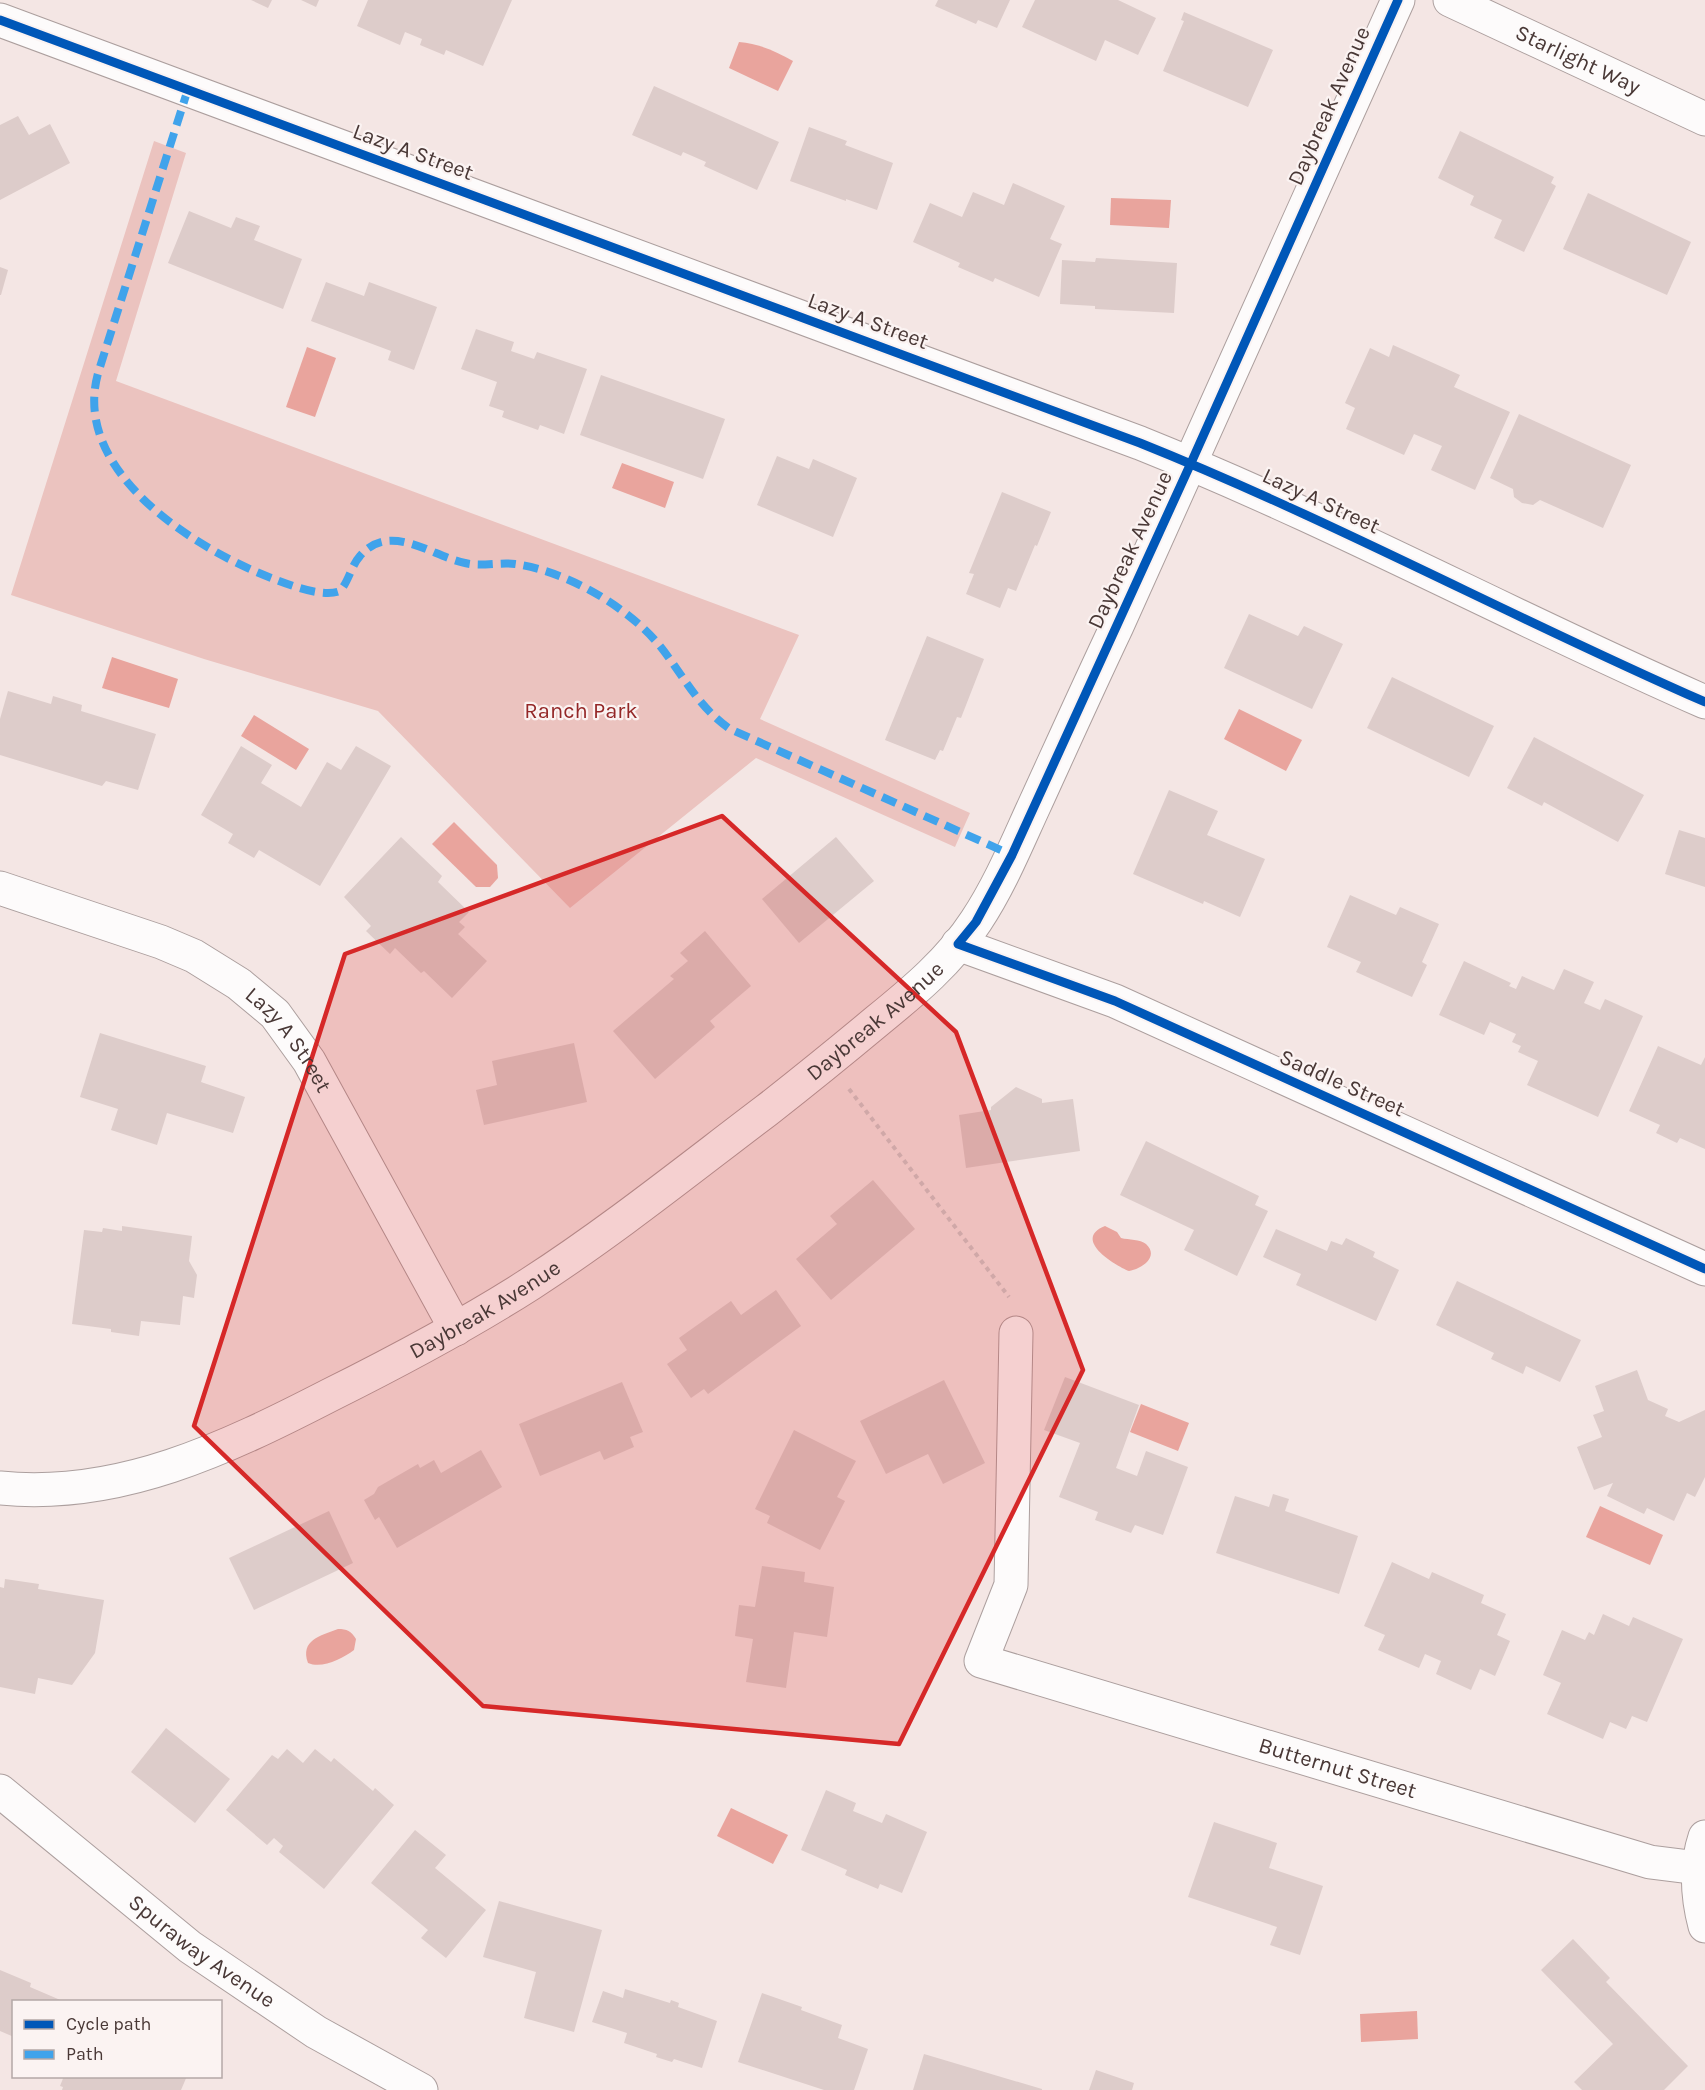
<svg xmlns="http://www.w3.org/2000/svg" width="1705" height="2090" viewBox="0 0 1705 2090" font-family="Karla,sans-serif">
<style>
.green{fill:#ebc3bf}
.water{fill:#e9a49d}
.building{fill:#ddccca}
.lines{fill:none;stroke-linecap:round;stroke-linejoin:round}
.minor-casing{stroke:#ac9f9e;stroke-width:35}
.path{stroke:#cfc9c8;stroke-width:4;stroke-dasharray:4.5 4.5;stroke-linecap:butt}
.minor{stroke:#fdfbfb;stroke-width:33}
.quiet{stroke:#40a3eb;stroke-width:8;stroke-dasharray:15 8;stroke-linecap:butt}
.cycleway-casing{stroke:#fbf3f2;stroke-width:13}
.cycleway{stroke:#0057b8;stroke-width:9}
.marked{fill:#d62828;fill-opacity:0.2;stroke:#d62828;stroke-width:4.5;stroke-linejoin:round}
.labels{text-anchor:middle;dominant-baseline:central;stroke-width:4.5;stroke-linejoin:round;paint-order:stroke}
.street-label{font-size:22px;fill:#493836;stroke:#fbf3f2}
.park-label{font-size:22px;fill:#942727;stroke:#fbf3f2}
</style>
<rect width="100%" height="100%" fill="#f4e6e4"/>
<!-- green -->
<polygon class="green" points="154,141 186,153 116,381 799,635 760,719 970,813 955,847 756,758 570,908 378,711 204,659 11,595"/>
<!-- water -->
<g class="water">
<path d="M 739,42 C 760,44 775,51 793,61 L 778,91 L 729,68 Z"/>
<polygon points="1111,198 1171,200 1169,228 1110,225"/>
<polygon points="307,347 336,358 315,417 286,407"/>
<polygon points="622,463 674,482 665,508 612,488"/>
<polygon points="112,657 178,679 169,708 102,688"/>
<polygon points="1239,709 1302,740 1286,771 1224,739"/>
<polygon points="254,715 309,749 296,770 241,736"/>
<polygon points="454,822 497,865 498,878 490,887 476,887 432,844"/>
<path d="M 1105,1226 L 1117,1232 L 1121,1238 C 1129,1240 1140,1239 1146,1244 C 1160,1257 1141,1269 1129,1271 C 1114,1265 1072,1239 1105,1226 Z"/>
<polygon points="1141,1404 1189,1423 1178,1451 1130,1432"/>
<polygon points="1600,1506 1663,1535 1650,1565 1586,1537"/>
<path d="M 338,1629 C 347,1629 351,1631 356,1639 L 354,1650 C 342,1659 322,1669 308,1663 C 300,1640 320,1636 338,1629 Z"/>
<polygon points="731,1808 788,1835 773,1864 717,1836"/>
<polygon points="1417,2011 1418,2039 1361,2042 1360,2014"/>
</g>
<!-- building -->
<g class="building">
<polygon points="251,0 272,0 268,8"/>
<polygon points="301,0 319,0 316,7"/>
<polygon points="368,0 512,0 483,66 446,50 444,55 420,45 422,39 405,32 400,45 357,26"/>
<polygon points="938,0 1010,0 997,28 978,20 976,24 935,6"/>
<polygon points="1035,0 1118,0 1156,18 1138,55 1105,40 1096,61 1022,27"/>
<polygon points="1184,12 1273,50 1248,107 1163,71 1184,21 1181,20"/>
<polygon points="654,86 779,142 757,190 704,166 706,162 683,152 681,156 632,135"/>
<polygon points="18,116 29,135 50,124 70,163 0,200 0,125"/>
<polygon points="809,127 847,141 845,145 893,163 877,210 846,199 846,201 790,181"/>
<polygon points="1460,131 1554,177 1551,183 1556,186 1524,252 1494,238 1502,220 1470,205 1474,196 1438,178"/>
<polygon points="1013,183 1065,206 1050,239 1062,244 1039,297 995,278 993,282 958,267 960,263 913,242 930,203 962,217 973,192 1004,205"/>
<polygon points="1588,193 1691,242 1667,295 1563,249"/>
<polygon points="189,211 231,228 236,217 260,226 254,240 302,259 283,309 168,263"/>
<polygon points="1096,258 1177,263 1174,313 1095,309 1095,306 1060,304 1062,260 1095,262"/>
<polygon points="0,267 8,270 1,295 0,295"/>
<polygon points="326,282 364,296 369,282 437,307 414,370 388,360 391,351 311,321"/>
<polygon points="476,329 514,342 511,351 534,359 537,352 587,369 564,434 540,425 538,430 502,417 504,411 489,406 497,382 461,369"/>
<polygon points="1393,345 1460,375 1454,387 1510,412 1475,490 1431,470 1442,446 1414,434 1404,455 1346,429 1355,408 1345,403 1370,348 1389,357"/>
<polygon points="601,375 725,419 703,479 580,435"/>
<polygon points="1519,414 1631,465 1603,528 1540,500 1533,505 1522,503 1514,497 1513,489 1490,478"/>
<polygon points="777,456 809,469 813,459 857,478 833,537 757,505"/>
<polygon points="1002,492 1051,512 1037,546 1035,545 1016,591 1008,588 1000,608 966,594 974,574 969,573"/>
<polygon points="1249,614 1298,636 1304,626 1343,644 1312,709 1224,668"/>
<polygon points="927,636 984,659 961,718 957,717 943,751 940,750 935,760 885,740"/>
<polygon points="1392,677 1494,726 1469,777 1367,728"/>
<polygon points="8,691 51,704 53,696 82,705 81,711 156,734 138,790 106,781 102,786 0,755 0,719"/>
<polygon points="1534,737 1644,795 1618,842 1544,802 1542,806 1507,788"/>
<polygon points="241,746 272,765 261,783 301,807 327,762 341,770 356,746 391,766 320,886 259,850 254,858 228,843 233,834 201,815"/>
<polygon points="1169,790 1218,811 1207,835 1265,859 1240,917 1204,901 1203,904 1133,874"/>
<polygon points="1679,830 1705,838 1705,887 1665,874"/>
<polygon points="401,837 442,876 438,882 469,912 459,922 465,927 458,934 487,961 452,998 424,971 421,973 395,948 390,954 366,931 371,926 344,897"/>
<polygon points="836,837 874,881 799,943 762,899"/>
<polygon points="1350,895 1396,915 1400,907 1439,924 1422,962 1427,965 1412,997 1356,972 1361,962 1327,947"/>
<polygon points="705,931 751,986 710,1021 715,1027 655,1079 613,1031 674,979 670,976 688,961 680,953"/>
<polygon points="1464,961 1511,983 1509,986 1516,989 1522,976 1554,990 1564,969 1594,982 1584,1003 1600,1010 1605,999 1643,1016 1598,1117 1527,1085 1538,1061 1518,1052 1521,1046 1512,1042 1516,1034 1490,1022 1484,1035 1439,1015"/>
<polygon points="100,1033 206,1066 201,1082 245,1097 233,1133 167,1113 157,1145 111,1130 118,1109 80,1097"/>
<polygon points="574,1043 587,1102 484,1125 476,1090 497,1085 492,1061"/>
<polygon points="1658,1046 1701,1065 1705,1057 1705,1149 1680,1138 1677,1143 1656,1133 1660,1125 1629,1111"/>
<polygon points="1016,1087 1042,1099 1042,1103 1073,1099 1080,1151 966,1168 959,1115 991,1110 991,1107"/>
<polygon points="1146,1141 1259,1196 1255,1205 1268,1211 1237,1276 1184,1250 1194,1230 1120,1195"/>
<polygon points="873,1180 915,1229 831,1300 796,1259 837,1224 830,1216"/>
<polygon points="122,1226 192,1236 189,1261 197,1275 194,1298 183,1296 180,1325 141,1321 139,1336 111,1332 111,1329 72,1324 84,1230 102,1232 103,1228 122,1231"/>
<polygon points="1276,1229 1327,1251 1331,1241 1342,1245 1346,1238 1375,1252 1373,1257 1399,1270 1376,1321 1296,1285 1301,1274 1263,1257"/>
<polygon points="1457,1281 1581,1340 1560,1382 1526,1366 1523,1374 1491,1359 1494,1353 1436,1325"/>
<polygon points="776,1290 801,1326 708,1394 704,1389 691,1398 667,1364 687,1350 679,1338 731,1301 741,1315"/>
<polygon points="1637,1370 1648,1400 1668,1409 1665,1416 1679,1422 1705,1410 1705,1477 1695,1497 1687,1493 1674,1521 1647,1508 1644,1514 1607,1496 1613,1483 1594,1490 1577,1447 1602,1437 1593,1415 1604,1411 1595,1386"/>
<polygon points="1065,1377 1139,1405 1116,1468 1137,1476 1146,1451 1188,1467 1163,1535 1135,1525 1131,1533 1095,1520 1098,1512 1059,1497 1080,1443 1044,1430"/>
<polygon points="944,1380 985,1463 943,1484 928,1454 886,1474 860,1421"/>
<polygon points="622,1382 643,1432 630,1437 634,1447 604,1460 600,1451 540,1476 519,1424"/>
<polygon points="794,1430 856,1461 837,1497 845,1501 820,1550 767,1523 770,1516 755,1509"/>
<polygon points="481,1450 502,1487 397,1548 379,1517 375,1520 364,1500 374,1494 378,1487 418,1464 420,1468 434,1460 441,1473"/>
<polygon points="1273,1494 1289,1499 1285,1511 1358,1536 1339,1594 1216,1553 1235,1496 1269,1507"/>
<polygon points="329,1511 353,1563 254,1610 229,1558"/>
<polygon points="1392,1562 1429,1579 1432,1572 1484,1595 1481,1603 1506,1614 1497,1635 1510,1641 1495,1676 1480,1669 1471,1690 1436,1674 1441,1661 1425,1654 1419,1668 1378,1650 1385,1635 1364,1626"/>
<polygon points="762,1566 805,1572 804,1582 834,1587 827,1637 794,1632 786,1688 746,1682 753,1639 735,1636 739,1605 755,1607"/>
<polygon points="5,1579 39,1584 38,1589 104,1600 95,1653 72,1685 38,1678 35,1694 0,1687 0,1587 4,1588"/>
<polygon points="1603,1614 1629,1626 1633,1617 1683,1639 1647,1722 1632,1716 1626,1729 1610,1722 1603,1739 1547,1714 1561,1683 1543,1675 1562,1630 1585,1640 1589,1632 1594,1635"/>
<polygon points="166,1728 230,1779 195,1823 131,1772"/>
<polygon points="287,1749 303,1763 315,1749 331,1762 334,1758 373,1791 375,1788 394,1805 324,1889 279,1852 283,1846 274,1838 267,1845 226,1810 272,1755 278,1759"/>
<polygon points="826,1790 856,1803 853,1811 882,1823 886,1814 927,1832 902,1893 880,1884 878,1889 845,1875 847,1870 801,1850"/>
<polygon points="1214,1822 1277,1843 1269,1868 1323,1886 1300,1955 1270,1945 1277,1927 1188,1897"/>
<polygon points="415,1830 446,1855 435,1868 486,1910 446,1958 421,1938 428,1930 371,1883"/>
<polygon points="499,1901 602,1930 574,2032 524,2018 536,1972 483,1957"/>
<polygon points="1573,1939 1610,1978 1606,1982 1688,2066 1664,2090 1582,2090 1574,2082 1613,2044 1541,1970"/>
<polygon points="0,1970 31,1983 30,1987 65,2002 14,2002 14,2037 0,2031"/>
<polygon points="625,1989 670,2003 671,2000 679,2003 678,2007 717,2021 702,2068 674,2059 672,2062 656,2057 657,2054 624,2043 627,2033 592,2022 603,1991 623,1998"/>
<polygon points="762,1993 802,2007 801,2010 842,2025 838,2038 868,2049 854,2090 824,2090 738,2062"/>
<polygon points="924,2054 1042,2089 1042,2090 913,2090"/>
<polygon points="1096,2070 1134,2083 1132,2090 1089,2090"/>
<polygon points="64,2076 187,2076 181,2090 62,2090 63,2087 60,2086"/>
</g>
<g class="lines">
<!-- minor casing -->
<g class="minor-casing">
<g id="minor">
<path id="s1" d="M 1450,0 L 1705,119"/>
<path d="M 0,20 L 1140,443 C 1332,520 1515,619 1705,702"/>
<path id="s2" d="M 0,888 L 161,942 L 194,956 L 239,984 L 275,1014 L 309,1061 L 456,1329"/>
<polyline points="958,944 1115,1001 1705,1269"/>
<path id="s3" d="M 1016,1333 L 1011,1585 L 981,1661 L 1650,1862 L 1698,1868"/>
<path id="s4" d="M 0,1488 C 119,1500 227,1448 330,1395 C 398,1361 466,1325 530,1284 C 612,1231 689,1169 767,1110 C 804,1081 841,1051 877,1021 C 914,991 950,961 976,921 C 1000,885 1017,843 1035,804 C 1062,745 1089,685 1117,626 C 1212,418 1305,209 1398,0"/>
<path id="s5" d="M 0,1791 L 190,1947 L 316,2032 L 421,2090"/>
<path d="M 1705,1837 C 1695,1867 1697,1896 1705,1926"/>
</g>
</g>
<!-- path -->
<polyline class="path" points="849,1089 1009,1297"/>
<!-- minor -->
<use href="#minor" class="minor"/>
<!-- quiet -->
<path class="quiet" d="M 188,89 L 99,370 C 68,470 194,549 274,579 C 290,585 323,598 340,591 C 349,581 351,566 360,556 C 390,521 431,556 465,563 C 481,567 499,562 515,564 C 566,571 627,606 660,646 C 683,675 698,707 730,729 L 1012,855"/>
<!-- cycleway casing -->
<g class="cycleway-casing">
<g id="cycleway">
<polyline points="1398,0 1191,463 1012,855 976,922 958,944 1115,1001 1705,1269"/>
<path d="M 0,20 L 1140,443 C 1332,520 1515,619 1705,702"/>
</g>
</g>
<!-- cycleway -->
<use href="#cycleway" class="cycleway"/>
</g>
<!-- marked area -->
<path class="marked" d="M 722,816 L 956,1032 L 1083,1370 L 899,1744 L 483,1706 L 194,1426 L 345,954 Z"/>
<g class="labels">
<!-- street labels -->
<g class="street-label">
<text stroke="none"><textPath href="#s1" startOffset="141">Starlight Way</textPath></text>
<text transform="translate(1329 106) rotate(-66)">Daybreak Avenue</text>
<text transform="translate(413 152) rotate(20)">Lazy A Street</text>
<text transform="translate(868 321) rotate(20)">Lazy A Street</text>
<text transform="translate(1321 501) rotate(25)">Lazy A Street</text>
<text transform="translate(1130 550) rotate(-65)">Daybreak Avenue</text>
<text stroke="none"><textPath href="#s4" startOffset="1011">Daybreak Avenue</textPath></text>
<text stroke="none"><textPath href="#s2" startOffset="334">Lazy A Street</textPath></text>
<text transform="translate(1342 1083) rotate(24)">Saddle Street</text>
<text stroke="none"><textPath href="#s4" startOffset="525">Daybreak Avenue</textPath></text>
<text stroke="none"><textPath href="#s3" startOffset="706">Butternut Street</textPath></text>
<text stroke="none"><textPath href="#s5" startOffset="258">Spuraway Avenue</textPath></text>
</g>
<!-- park labels -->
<g class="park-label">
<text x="581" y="711">Ranch Park</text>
</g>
</g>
<!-- legend -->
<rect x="12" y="2000" width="210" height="78" fill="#fbf3f2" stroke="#b4a8a7" stroke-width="1.5"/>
<rect x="24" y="2020" width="30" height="9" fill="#0057b8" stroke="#b4a8a7" stroke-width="1.5"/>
<text x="66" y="2030" font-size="18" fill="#493836">Cycle path</text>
<rect x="24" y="2050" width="30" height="9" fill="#40a3eb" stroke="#b4a8a7" stroke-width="1.5"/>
<text x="66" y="2060" font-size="18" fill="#493836">Path</text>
</svg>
